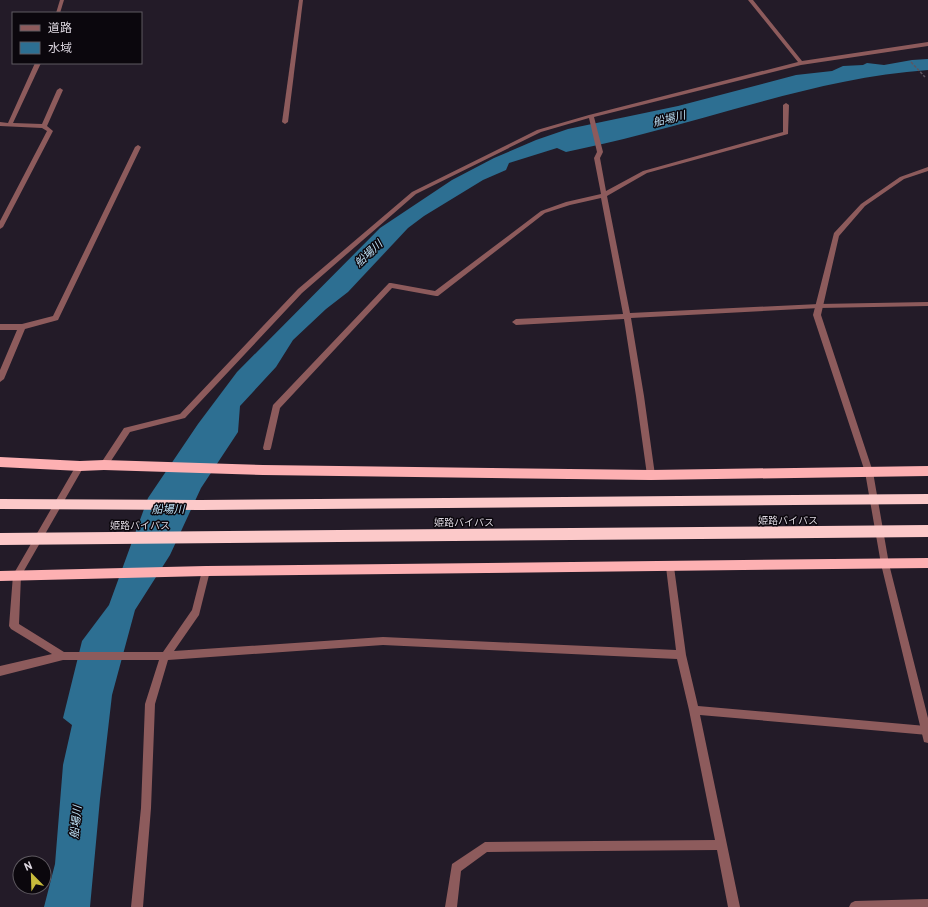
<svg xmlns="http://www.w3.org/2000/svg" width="928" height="907" viewBox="0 0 928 907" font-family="Barlow,'Noto Sans JP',sans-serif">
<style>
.water{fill:#2d6f92}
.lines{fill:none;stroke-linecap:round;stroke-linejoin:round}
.path{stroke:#5d5662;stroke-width:1.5;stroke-dasharray:3 1.5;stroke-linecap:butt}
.minor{fill:#8d5b5c;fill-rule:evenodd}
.tertiary{fill:#8d5b5c;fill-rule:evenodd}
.trunk{fill:#fdb0b2;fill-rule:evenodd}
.motorway{fill:#fcc9c9;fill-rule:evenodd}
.labels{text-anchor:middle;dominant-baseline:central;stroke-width:3;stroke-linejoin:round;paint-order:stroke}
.street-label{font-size:10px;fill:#ddd7e0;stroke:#0b070d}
.water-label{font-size:11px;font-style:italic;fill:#bde0f5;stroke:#0b070d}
</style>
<rect width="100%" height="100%" fill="#231b28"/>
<!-- water -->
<path class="water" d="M 928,59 L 928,70 C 830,77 737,110 643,134 C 617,141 592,146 566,152 L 557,148 L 509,163 L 506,170 L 483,180 L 424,216 L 408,228 L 348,292 L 326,309 L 293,340 L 276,367 L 240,406 L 238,432 L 201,488 L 170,555 L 135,610 L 112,695 L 100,799 L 90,907 L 44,907 L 55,864 L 63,765 L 72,725 L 63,718 L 82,641 L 109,605 L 148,498 L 198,424 L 237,372 L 380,228 L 452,180 L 494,158 L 536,140 L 568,129 L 678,106 L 796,75 L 832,71 L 843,66 L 863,65 L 867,63 L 884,65 L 912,60 Z"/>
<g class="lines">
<!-- path -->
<polyline class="path" points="911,62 925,77"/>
<!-- minor -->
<g class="minor">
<polygon points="60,0 64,0 60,13 56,13"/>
<polygon points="299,0 303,0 288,122 285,124 282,122"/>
<polygon points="748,0 753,0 802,61 928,42 928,46 801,65 594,117 603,152 600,158 606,191 643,171 783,132 783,105 786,103 789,105 788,134 647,173 607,196 630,313 819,304 928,302 928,306 819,308 631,318 644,396 655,475 654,477 648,477 647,475 636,396 624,319 516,325 512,322 516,319 623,314 601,198 570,205 545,213 438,296 436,296 392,288 280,408 271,448 270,450 264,450 263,448 273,405 389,283 391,283 435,291 541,211 566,202 601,194 594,158 597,152 589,118 541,132 416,194 302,293 185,418 130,432 107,467 101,467 100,465 101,463 124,428 180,414 298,289 412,192 537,130 589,115 798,62"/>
<polygon points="35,63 41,63 13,123 42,124 57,90 60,88 63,90 47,126 53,131 3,227 0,229 0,221 47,131 42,128 0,126 0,122 8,123"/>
<polygon points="138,145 141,147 58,320 25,329 4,379 0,382 0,370 17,330 0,330 0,324 22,324 53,316 135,147"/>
<polygon points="80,463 83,464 84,466 83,468 21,576 19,624 64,652 163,652 192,610 202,571 203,568 206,567 209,568 210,571 199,615 174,651 383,637 676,650 666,567 667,564 670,563 673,564 674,567 686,655 698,706 926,726 928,727 928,735 700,715 740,907 728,907 717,850 487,852 461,871 457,907 445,907 452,864 485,842 715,840 689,710 677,659 383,645 168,660 155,704 151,808 143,907 131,907 141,808 145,704 159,660 63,660 0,676 0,666 52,654 11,629 9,626 13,575 77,464"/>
<polygon points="928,899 928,907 849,907 851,903 855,901"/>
</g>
<!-- tertiary -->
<polygon class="tertiary" points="928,167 928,171 904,179 865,206 839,236 821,315 873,472 889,564 928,718 928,743 924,742 923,738 881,564 865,472 813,315 834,233 861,204 900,177"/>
<!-- trunk -->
<g class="trunk">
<polygon points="0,457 80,461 104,460 263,465 651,470 928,466 928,476 651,480 263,475 104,470 80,471 0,467"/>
<polygon points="928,558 928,568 206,576 0,581 0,571 206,566"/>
</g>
<!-- motorway -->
<g class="motorway">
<polygon points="928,494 928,504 201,510 0,509 0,499 201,500"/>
<polygon points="928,525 928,537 0,545 0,533"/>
</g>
</g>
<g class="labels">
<!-- street labels -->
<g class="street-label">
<text x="788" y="520">姫路バイパス</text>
<text x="464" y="522">姫路バイパス</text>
<text x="140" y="525">姫路バイパス</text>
</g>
<!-- water labels -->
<g class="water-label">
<text transform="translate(669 118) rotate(-14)">船場川</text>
<text transform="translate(368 253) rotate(-43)">船場川</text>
<text x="168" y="508">船場川</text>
<text transform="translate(75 822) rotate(-84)">船場川</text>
</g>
</g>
<!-- legend -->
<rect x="12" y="12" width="130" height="52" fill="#0b070d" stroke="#5f5a61"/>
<rect x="20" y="25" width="20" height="6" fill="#8d5b5c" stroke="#5f5a61"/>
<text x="48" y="32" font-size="12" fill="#ddd7e0">道路</text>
<rect x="20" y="42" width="20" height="12" fill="#2d6f92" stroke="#5f5a61"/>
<text x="48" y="52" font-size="12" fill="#ddd7e0">水域</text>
<!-- north arrow -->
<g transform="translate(32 875) rotate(337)"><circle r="19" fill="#0b070d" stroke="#5f5a61"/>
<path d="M0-3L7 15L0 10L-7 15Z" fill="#c7bb3c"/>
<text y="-6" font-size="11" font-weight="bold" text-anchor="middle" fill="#ddd7e0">N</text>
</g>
</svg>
